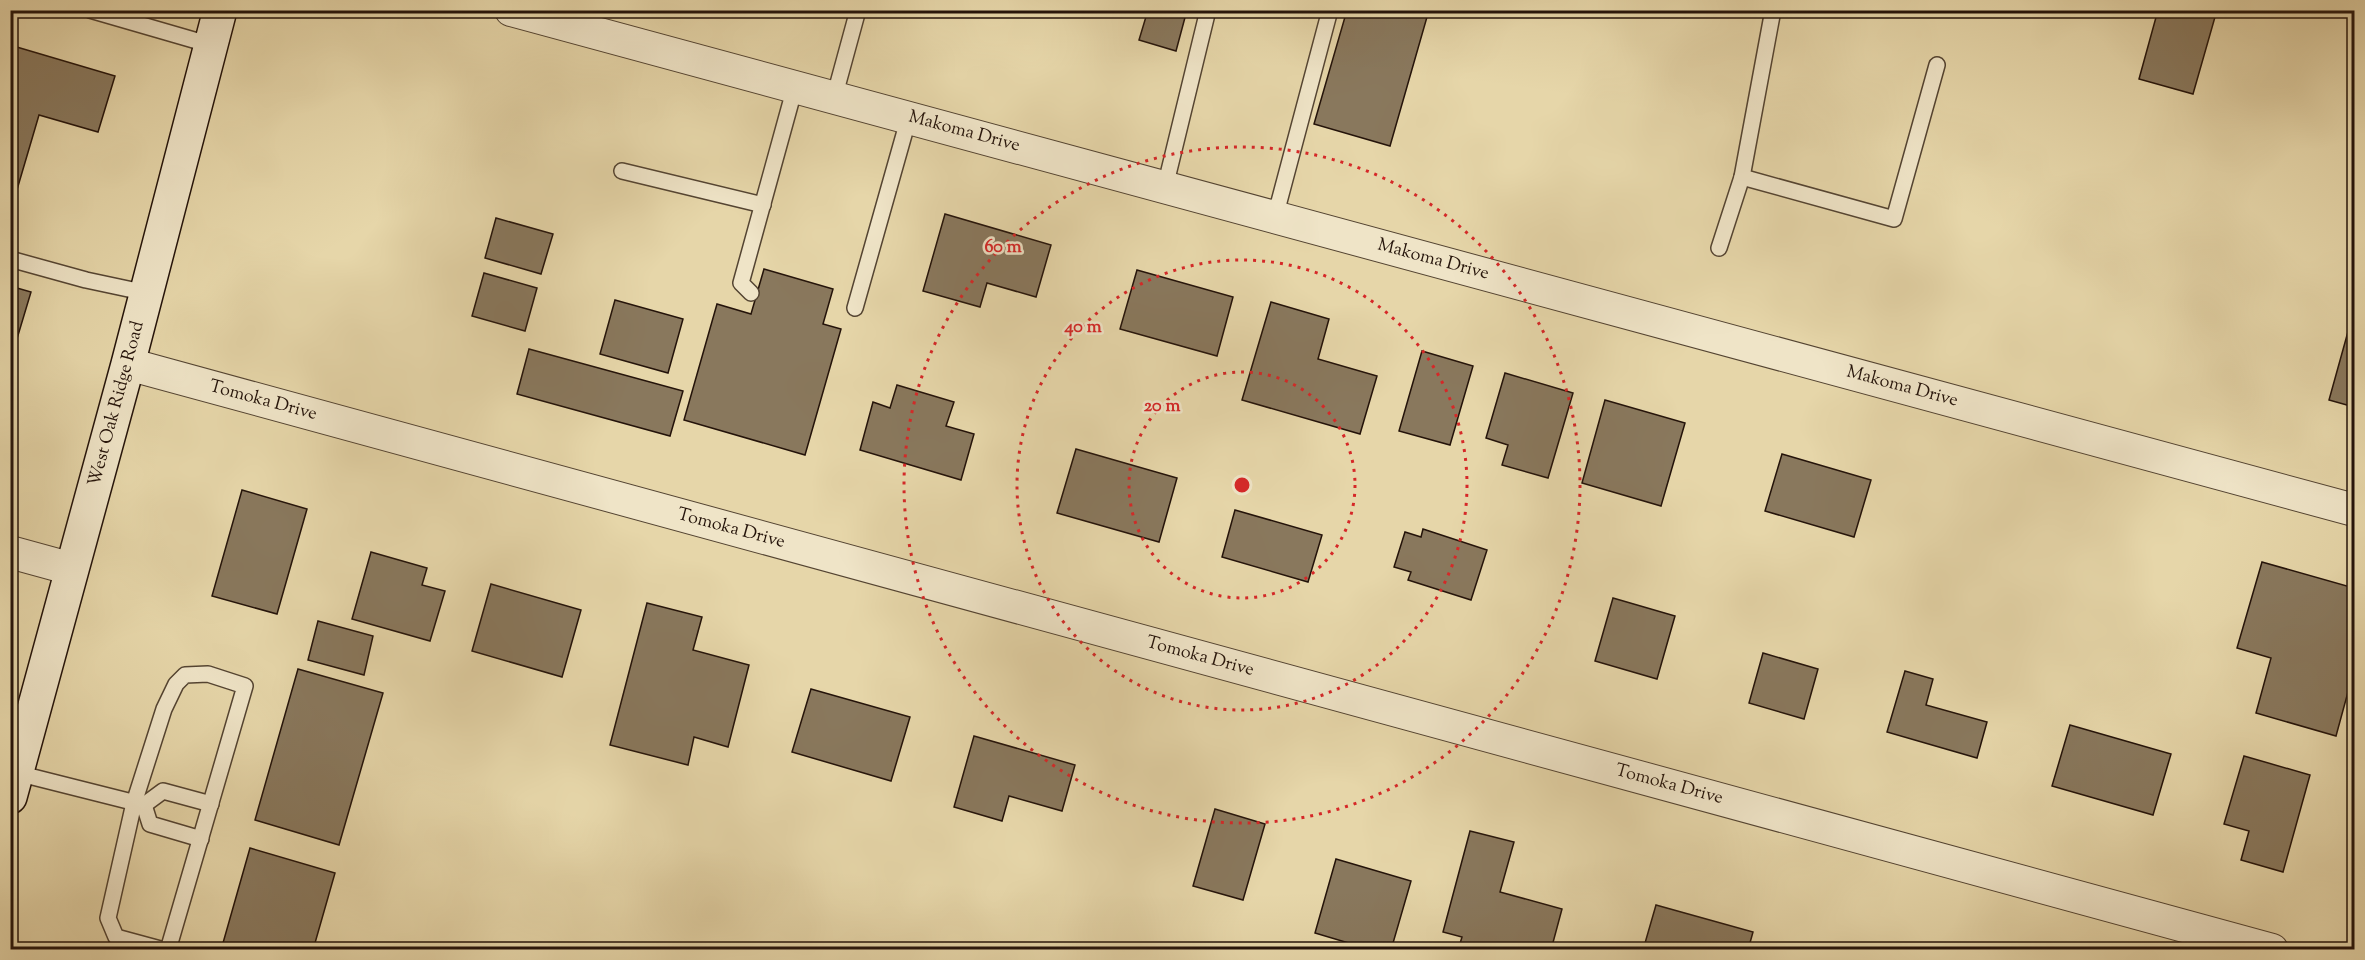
<svg xmlns="http://www.w3.org/2000/svg" width="2365" height="960" viewBox="0 0 2365 960" font-family="'Sorts Mill Goudy',serif">
<style>
.building{fill:#89785d;stroke:#24130a;stroke-width:1.5}
.lines{fill:none;stroke-linecap:round;stroke-linejoin:round}
.lane-casing{stroke:#544432;stroke-width:18}
.street-casing{stroke:#544432;stroke-width:34}
.secondary-casing{stroke:#24130a;stroke-width:36}
.lane{stroke:#efe4c7;stroke-width:15}
.street{stroke:#efe4c7;stroke-width:32}
.secondary{stroke:#efe4c7;stroke-width:33}
.ring{fill:none;stroke:#d62828;stroke-width:3;stroke-dasharray:3 6}
.labels{text-anchor:middle;dominant-baseline:central;stroke-width:5;stroke-linejoin:round;paint-order:stroke}
.street-label{font-size:18px;fill:#24130a;stroke:#efe4c7}
.centre{fill:#d62828;stroke:#efe4c7;stroke-width:3}
.ring-label{font-size:18px;text-anchor:middle;font-weight:bold;fill:#d62828;stroke:#efe4c7;stroke-width:5;stroke-linejoin:round;paint-order:stroke}
</style>
<rect width="100%" height="100%" fill="#e6d6a9"/>
<filter id="stains"><feTurbulence type="fractalNoise" baseFrequency=".00333" numOctaves="4"/><feColorMatrix values="0 0 0 0 .2 0 0 0 0 .09 0 0 0 0 .02 0 0 0 .5 -.17"/></filter>
<radialGradient id="worn" r=".72"><stop offset=".6" stop-color="#630" stop-opacity="0"/><stop offset="1" stop-color="#630" stop-opacity=".3"/></radialGradient>
<!-- building -->
<g class="building">
<polygon points="1148,10 1187,10 1176,51 1139,40"/>
<polygon points="1347,10 1429,10 1390,146 1314,124"/>
<polygon points="2158,10 2217,10 2193,94 2139,79"/>
<polygon points="10,45 115,76 98,132 39,115 11,210"/>
<polygon points="945,214 1051,245 1036,297 987,283 980,307 923,291"/>
<polygon points="496,218 553,234 541,274 485,258"/>
<polygon points="764,269 833,289 823,324 841,329 805,455 684,420 717,304 751,314"/>
<polygon points="1137,270 1233,297 1217,356 1120,329"/>
<polygon points="484,273 537,288 525,331 472,316"/>
<polygon points="10,286 31,292 10,362"/>
<polygon points="615,300 683,319 668,373 600,354"/>
<polygon points="1271,302 1329,319 1318,359 1377,376 1360,434 1242,400"/>
<polygon points="2354,310 2354,407 2329,400"/>
<polygon points="529,349 683,391 670,436 517,394"/>
<polygon points="1422,351 1473,366 1450,445 1399,431"/>
<polygon points="1505,373 1573,393 1548,478 1502,465 1508,445 1486,438"/>
<polygon points="897,385 954,402 946,426 974,434 961,480 860,450 873,402 890,408"/>
<polygon points="1605,400 1685,423 1661,506 1582,483"/>
<polygon points="1076,449 1177,478 1159,542 1057,513"/>
<polygon points="1782,454 1871,480 1854,537 1765,511"/>
<polygon points="242,490 307,509 277,614 212,596"/>
<polygon points="1235,510 1322,535 1308,582 1222,557"/>
<polygon points="1423,529 1487,550 1471,600 1408,580 1411,572 1394,567 1405,532 1421,537"/>
<polygon points="371,552 427,568 422,585 445,591 430,641 352,619"/>
<polygon points="2262,562 2354,588 2354,670 2336,736 2256,713 2271,658 2237,648"/>
<polygon points="491,584 581,610 562,677 472,651"/>
<polygon points="1613,598 1675,616 1657,679 1595,661"/>
<polygon points="647,603 702,617 693,650 749,665 728,747 694,737 688,765 610,745"/>
<polygon points="318,621 373,636 364,675 308,660"/>
<polygon points="1763,653 1818,669 1804,719 1749,703"/>
<polygon points="298,669 383,693 339,845 255,820"/>
<polygon points="1905,671 1933,679 1926,705 1987,722 1977,758 1887,732"/>
<polygon points="811,689 910,717 891,781 792,752"/>
<polygon points="2070,725 2171,754 2153,815 2052,786"/>
<polygon points="974,736 1075,765 1062,811 1009,796 1002,821 954,807"/>
<polygon points="2244,756 2310,775 2283,872 2241,860 2249,831 2224,824"/>
<polygon points="1215,809 1265,824 1243,900 1193,886"/>
<polygon points="1470,831 1514,842 1500,892 1562,909 1551,950 1458,950 1462,937 1443,932"/>
<polygon points="250,848 335,873 313,950 221,950"/>
<polygon points="1336,859 1411,881 1391,950 1372,950 1315,933"/>
<polygon points="1656,905 1753,932 1748,950 1643,950"/>
</g>
<g class="lines">
<!-- lane casing -->
<g class="lane-casing">
<g id="lane">
<polyline points="90,10 211,45"/>
<polyline points="834,98 858,10"/>
<polyline points="622,171 763,205"/>
<polyline points="1742,177 1894,219 1937,65"/>
<polyline points="1165,187 1208,10"/>
<polyline points="1275,217 1330,10"/>
<polyline points="1719,248 1742,177 1773,10"/>
<polyline points="10,259 86,280 147,293"/>
<polyline points="751,293 741,283 795,87"/>
<polyline points="855,308 909,117"/>
<polyline points="13,772 144,805"/>
<polyline points="144,805 163,791 211,804"/>
<polyline points="144,805 150,824 201,839"/>
<polyline points="164,950 116,937 108,918 134,803 164,709 176,684 185,675 208,674 245,686 168,950"/>
</g>
</g>
<!-- street casing -->
<g class="street-casing">
<g id="street">
<polyline points="511,10 2354,510"/>
<polyline points="128,364 2272,950"/>
<polyline points="10,552 72,569"/>
</g>
</g>
<!-- secondary casing -->
<g class="secondary-casing">
<polyline id="secondary" points="10,797 128,364 220,10"/>
</g>
<!-- lane -->
<use href="#lane" class="lane"/>
<!-- street -->
<use href="#street" class="street"/>
<!-- secondary -->
<use href="#secondary" class="secondary"/>
</g>
<!-- distance rings -->
<g class="ring">
<circle cx="1242" cy="485" r="113"/>
<circle cx="1242" cy="485" r="225"/>
<circle cx="1242" cy="485" r="338"/>
</g>
<g class="labels">
<!-- street labels -->
<g class="street-label">
<text transform="translate(964 132) rotate(15)">Makoma Drive</text>
<text transform="translate(1433 260) rotate(15)">Makoma Drive</text>
<text transform="translate(1902 387) rotate(15)">Makoma Drive</text>
<text transform="translate(263 401) rotate(15)">Tomoka Drive</text>
<text transform="translate(117 404) rotate(-75)">West Oak Ridge Road</text>
<text transform="translate(731 529) rotate(15)">Tomoka Drive</text>
<text transform="translate(1200 657) rotate(15)">Tomoka Drive</text>
<text transform="translate(1669 785) rotate(15)">Tomoka Drive</text>
</g>
</g>
<circle cx="1242" cy="485" r="9" class="centre"/>
<g class="ring-label">
<text x="1003" y="252">60 m</text>
<text x="1083" y="332">40 m</text>
<text x="1162" y="411">20 m</text>
</g>
<!-- margin -->
<rect width="2365" height="960" fill="none" stroke="#e6d6a9" stroke-width="36"/>
<rect x="12" y="12" width="2341" height="936" fill="none" stroke="#24130a" stroke-width="3"/>
<rect x="18" y="18" width="2329" height="924" fill="none" stroke="#24130a" stroke-width="1.5"/>
<rect width="100%" height="100%" filter="url(#stains)"/>
<rect width="100%" height="100%" fill="url(#worn)"/>
</svg>
